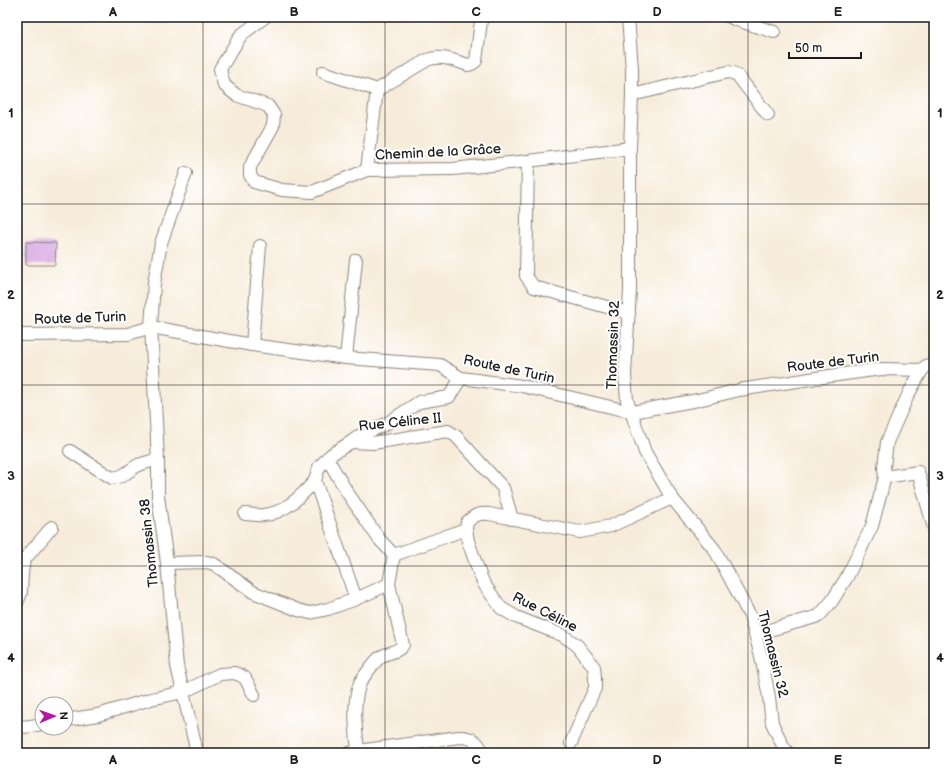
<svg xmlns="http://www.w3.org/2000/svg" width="951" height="770" viewBox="0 0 951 770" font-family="'Balsamiq Sans',sans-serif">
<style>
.building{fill:#d4a0e1}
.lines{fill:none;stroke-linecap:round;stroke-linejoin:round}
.street-casing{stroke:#8a847b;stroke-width:14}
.street{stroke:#fff;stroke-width:12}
.grid{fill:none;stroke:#1c1c1c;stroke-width:1;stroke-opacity:0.55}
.labels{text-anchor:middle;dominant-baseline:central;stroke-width:4;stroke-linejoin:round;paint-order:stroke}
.street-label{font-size:14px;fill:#1c1c1c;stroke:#fff}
.neatline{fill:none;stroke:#1c1c1c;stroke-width:1.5}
.grid-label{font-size:13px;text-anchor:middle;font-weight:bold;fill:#1c1c1c}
</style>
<rect width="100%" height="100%" fill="#fff"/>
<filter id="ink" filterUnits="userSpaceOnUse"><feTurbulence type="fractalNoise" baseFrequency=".025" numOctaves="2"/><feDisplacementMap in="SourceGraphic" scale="8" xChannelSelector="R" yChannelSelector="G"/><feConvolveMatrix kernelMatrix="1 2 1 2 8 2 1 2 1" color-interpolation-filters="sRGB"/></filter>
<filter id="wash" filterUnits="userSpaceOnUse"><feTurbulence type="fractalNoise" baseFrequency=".012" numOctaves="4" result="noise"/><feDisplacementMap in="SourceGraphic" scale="16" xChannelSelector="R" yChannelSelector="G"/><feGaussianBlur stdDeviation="0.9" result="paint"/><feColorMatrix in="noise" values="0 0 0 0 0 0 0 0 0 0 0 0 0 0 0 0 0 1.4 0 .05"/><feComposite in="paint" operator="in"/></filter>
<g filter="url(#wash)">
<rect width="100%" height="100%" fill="#f7ecda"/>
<g id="blocks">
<!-- building -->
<polygon class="building" points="26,242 56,243 55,265 26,265"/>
</g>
</g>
<g filter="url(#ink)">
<use href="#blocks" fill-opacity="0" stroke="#8a847b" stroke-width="1"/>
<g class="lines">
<!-- street casing -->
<g class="street-casing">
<g id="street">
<polyline points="265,17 241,35 220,69 224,85 236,95 268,106 274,115 273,126 250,167 250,175 254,182 282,190 312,192 367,170 453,169 528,161 630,148"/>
<polyline points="628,17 632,69 632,95 630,148 630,290 625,374 627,400 645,452 672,498 715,550 750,616 761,656 769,697 772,723 783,746 788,753"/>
<polyline points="730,17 734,19 774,32"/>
<path d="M 323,72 L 377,90 L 427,60 C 440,54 455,61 468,65 L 472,64 L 476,61 L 481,21 L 480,17"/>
<polyline points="632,95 728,72 733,73 738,76 768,115"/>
<polyline points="528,161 526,276 534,287 629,313"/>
<polyline points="367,170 377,90"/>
<polyline points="186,173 161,243 154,283 151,327 158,459 158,496 167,563 177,666 197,753"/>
<polyline points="17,335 128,334 151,327 252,345 346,358 440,365 461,378 522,386 632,412 698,400 739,390 823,377 881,369 922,370"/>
<polyline points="252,345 260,246"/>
<polyline points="346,358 356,260"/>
<polyline points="351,442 359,436 386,424 419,402 449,397 461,378"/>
<polyline points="70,451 112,478 122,476 138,465 158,459"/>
<polyline points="327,458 347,492 379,539 394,555"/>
<polyline points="885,477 918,472 934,528"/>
<path d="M 245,514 C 251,514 258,516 264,515 C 285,513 301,496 315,481"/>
<polyline points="167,563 207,562 214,564 253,592 298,610 310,613 328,609 356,599 389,584"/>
<polyline points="356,599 315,481 319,467 332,454 351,442 373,443 448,431 456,436 503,488 512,519"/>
<polyline points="17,603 21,593 22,573 24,560 52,527"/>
<polyline points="755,634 819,616 832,601 847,577 872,526 885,477 884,467 887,442 909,393 922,370 926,366 934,363"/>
<polyline points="66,720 98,715 151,699 183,692 220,674 234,673 240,675 245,678 254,695"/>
<path d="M 17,725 C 24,729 34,725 42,724"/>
<path d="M 571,743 L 595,688 L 595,678 L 594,667 L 577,645 L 562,635 L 516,617 L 501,608 L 484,584 L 480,575 L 468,541 L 466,529 L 467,522 C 475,515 478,513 489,514 L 580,532 L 611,526 L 672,498"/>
<path d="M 358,751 C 356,729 352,704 360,683 C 363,677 374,663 379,658 C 386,652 398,653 403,645 L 389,584 L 394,555 L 466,529"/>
<path d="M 349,753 L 358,751 L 459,737 C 472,737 478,741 483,753"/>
</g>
</g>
<!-- street -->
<use href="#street" class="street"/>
</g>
</g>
<!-- grid -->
<path class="grid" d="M 203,17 L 203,753M 385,17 L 385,753M 566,17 L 566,753M 748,17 L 748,753M 17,204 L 934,204M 17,385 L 934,385M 17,566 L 934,566"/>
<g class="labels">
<!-- street labels -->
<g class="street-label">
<text transform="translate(438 152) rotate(-3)">Chemin de la Grâce</text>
<text transform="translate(80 318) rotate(-2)">Route de Turin</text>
<text transform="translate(613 345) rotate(-88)">Thomassin 32</text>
<text transform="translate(833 362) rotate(-7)">Route de Turin</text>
<text transform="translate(509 369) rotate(12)">Route de Turin</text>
<text transform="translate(400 422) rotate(-6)">Rue Céline II</text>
<text transform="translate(149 543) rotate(-96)">Thomassin 38</text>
<text transform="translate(545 612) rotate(27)">Rue Céline</text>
<text transform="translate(773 654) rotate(76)">Thomassin 32</text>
</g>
</g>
<!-- margin -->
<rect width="951" height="770" fill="none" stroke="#fff" stroke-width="44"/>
<!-- north arrow -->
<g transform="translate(54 716) rotate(88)"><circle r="19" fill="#ffffff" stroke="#a4a4a4"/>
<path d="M0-3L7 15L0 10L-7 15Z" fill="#b5179e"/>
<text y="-6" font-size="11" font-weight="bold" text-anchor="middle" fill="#1c1c1c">N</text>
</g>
<!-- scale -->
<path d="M789 52v6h72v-6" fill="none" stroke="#1c1c1c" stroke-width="2"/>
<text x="795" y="52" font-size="12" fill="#1c1c1c" stroke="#ffffff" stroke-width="3" paint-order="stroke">50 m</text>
<rect x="22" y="22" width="907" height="726" class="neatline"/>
<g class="grid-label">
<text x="113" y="16">A</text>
<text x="294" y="16">B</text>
<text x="476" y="16">C</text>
<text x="657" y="16">D</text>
<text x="838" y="16">E</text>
<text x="11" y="117">1</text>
<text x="940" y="117">1</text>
<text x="11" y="299">2</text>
<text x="940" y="299">2</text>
<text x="11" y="480">3</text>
<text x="940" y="480">3</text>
<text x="11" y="662">4</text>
<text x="940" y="662">4</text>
<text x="113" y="764">A</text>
<text x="294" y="764">B</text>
<text x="476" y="764">C</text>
<text x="657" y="764">D</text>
<text x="838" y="764">E</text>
</g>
</svg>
